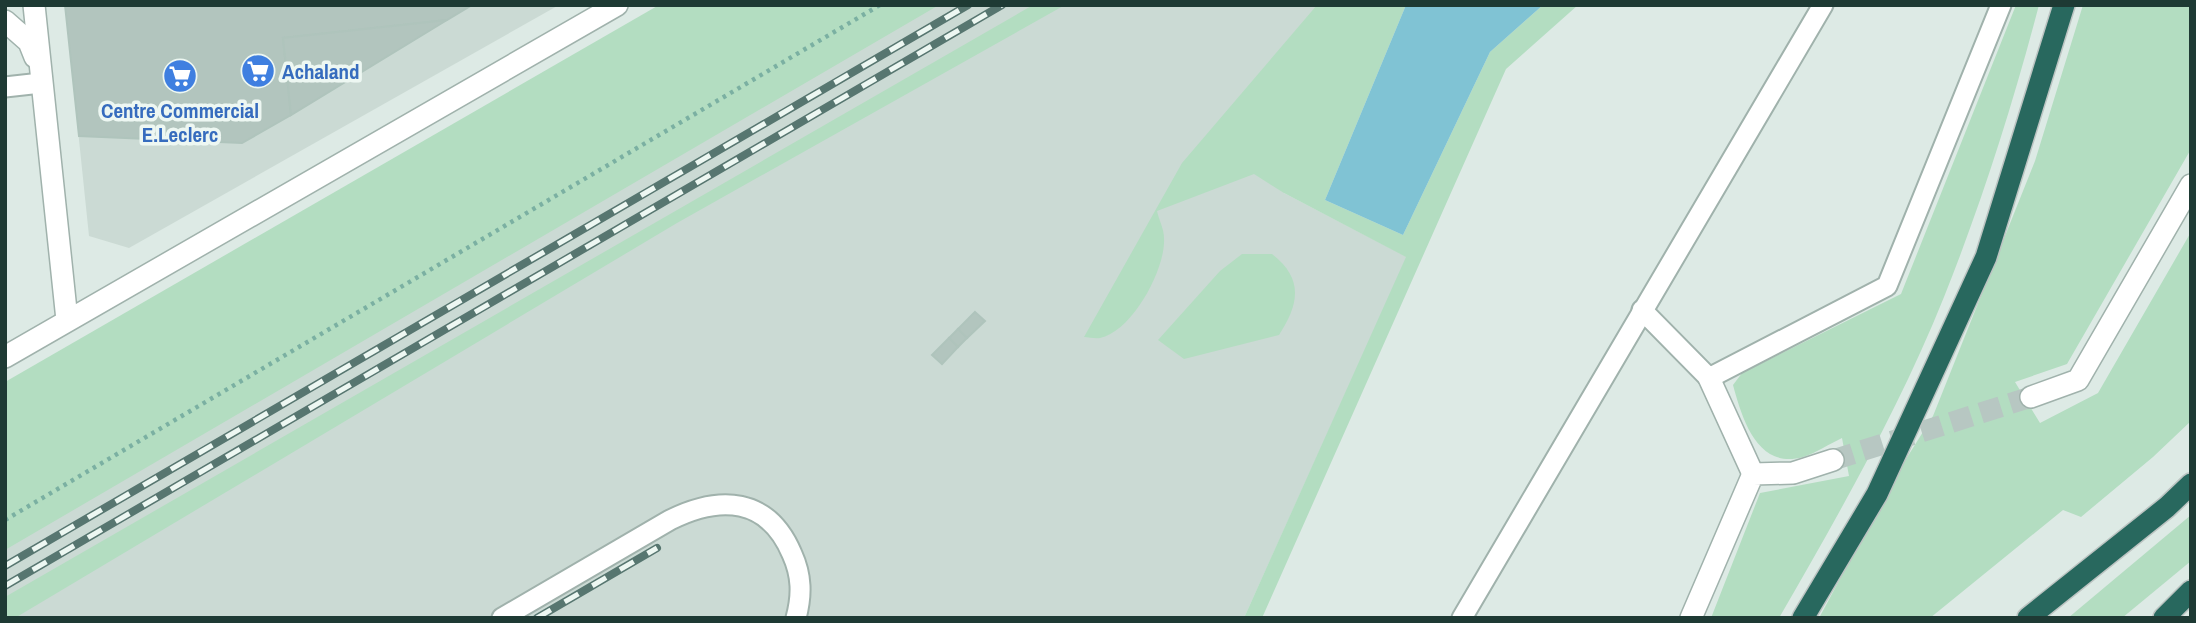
<svg xmlns="http://www.w3.org/2000/svg" width="2196" height="623" viewBox="0 0 2196 623" font-family="'Archivo Narrow',sans-serif">
<style>
.built{fill:#cbdad4}
.green{fill:#b3ddc1}
.water{fill:#80c3d4}
.building{fill:#b2c5be;stroke:#afc4bc;stroke-width:2}
.lines{fill:none;stroke-linecap:round;stroke-linejoin:round}
.street-tunnel{stroke:#b7c7c2;stroke-width:21;stroke-dasharray:21 10;stroke-linecap:butt}
.lane-casing{stroke:#a0b2ac;stroke-width:23}
.street-casing{stroke:#a0b2ac;stroke-width:24}
.highway-casing{stroke:#bcc4c2;stroke-width:24}
.path{stroke:#7bb0a2;stroke-width:4.5;stroke-dasharray:3.5 5;stroke-linecap:butt}
.lane{stroke:#fff;stroke-width:19}
.street{stroke:#fff;stroke-width:21}
.highway{stroke:#28685e;stroke-width:21}
.rail-casing{stroke:#577670;stroke-width:8}
.rail{stroke:#edf7f2;stroke-width:5;stroke-dasharray:16;stroke-linecap:butt}
.labels{text-anchor:middle;dominant-baseline:central;stroke-width:7;stroke-linejoin:round;paint-order:stroke}
.shop-label{font-size:21px;font-weight:bold;fill:#366cbe;stroke:#edf7f2;text-anchor:start}
</style>
<rect width="100%" height="100%" fill="#ddeae5"/>
<!-- built -->
<g class="built">
<polygon points="65,5 559,5 129,248 89,236"/>
<polygon points="739,5 1375,5 1284,193 1407,257 1244,618 5,618 5,414"/>
</g>
<!-- green -->
<g class="green">
<polygon points="659,5 939,5 5,550 5,382"/>
<polygon points="1033,5 1065,5 677,223 15,618 5,618 5,597"/>
<path d="M 1317,5 L 1406,5 L 1325,200 L 1403,235 L 1490,52 L 1543,5 L 1578,5 L 1506,69 L 1262,618 L 1244,618 L 1406,257 L 1284,193 L 1254,174 L 1157,211 C 1159,220 1164,229 1164,238 C 1166,268 1133,331 1100,338 C 1096,339 1088,337 1084,337 L 1182,163 Z"/>
<path d="M 2016,5 L 2039,5 C 2013,104 1982,202 1944,297 C 1899,409 1839,514 1779,618 L 1711,618 L 1760,493 L 1849,476 L 1842,438 C 1829,444 1816,453 1803,457 C 1757,470 1742,418 1733,385 L 1742,373 L 1901,294 Z"/>
<polygon points="2083,5 2191,5 2191,149 2067,364 2015,382 2040,423 2098,393 2191,232 2191,421 2153,457 2081,517 2063,510 1930,618 1819,618 1896,475 1933,416 2035,161"/>
<path d="M 1242,254 L 1272,254 C 1304,279 1299,304 1279,335 L 1184,359 L 1158,340 L 1220,271 Z"/>
<polygon points="2191,515 2191,561 2122,618 2068,618"/>
</g>
<!-- water -->
<polygon class="water" points="1406,5 1543,5 1490,52 1403,235 1325,200"/>
<!-- building -->
<g class="building">
<polygon points="65,5 472,5 447,20 283,38 291,115 242,143 79,136"/>
<polygon points="447,20 291,115 283,38"/>
<polygon points="975,312 985,321 967,338 958,329"/>
<polygon points="958,329 967,338 958,347 949,338"/>
<polygon points="949,338 958,347 942,364 932,355"/>
</g>
<g class="lines">
<!-- street-tunnel -->
<polyline class="street-tunnel" points="1833,460 2031,397"/>
<!-- lane casing -->
<g class="lane-casing">
<g id="lane">
<polyline points="5,87 41,83"/>
<polyline points="1642,310 1709,378 1887,286 2001,5"/>
<path d="M 502,618 L 670,520 C 720,495 768,497 792,554 C 802,576 802,595 796,618"/>
<polyline points="1462,618 1823,5"/>
</g>
</g>
<!-- street casing -->
<g class="street-casing">
<g id="street">
<polyline points="34,5 67,320"/>
<polyline points="5,21 29,42 35,57"/>
<polyline points="5,357 617,5"/>
<polyline points="1709,378 1753,474"/>
<polyline points="2031,397 2078,380 2191,185"/>
<polyline points="1691,618 1753,474 1793,473 1833,460"/>
</g>
</g>
<!-- highway casing -->
<g class="highway-casing">
<g id="highway">
<polyline points="1803,618 1877,494 1986,257 2064,5"/>
<polyline points="2028,618 2167,507 2191,484"/>
<polyline points="2164,618 2191,591"/>
</g>
</g>
<!-- path -->
<polyline class="path" points="5,520 880,5"/>
<!-- lane -->
<use href="#lane" class="lane"/>
<!-- street -->
<use href="#street" class="street"/>
<!-- highway -->
<use href="#highway" class="highway"/>
<!-- rail casing -->
<g class="rail-casing">
<g id="rail">
<polyline points="5,566 968,5"/>
<polyline points="5,586 1002,5"/>
<polyline points="537,618 657,548"/>
</g>
</g>
<!-- rail -->
<use href="#rail" class="rail"/>
</g>
<!-- icons -->
<defs>
<g id="supermarket-disc" transform="scale(1.75)"><circle r="9.5" fill="#3f7fe0" stroke="#edf7f2"/><path d="M-6-5.5h2.5l.6 2H6L4.5 2H-2.5L-4.4-4H-6ZM-1.5 3.2a1.3 1.3 0 1 0 .1 0ZM3 3.2a1.3 1.3 0 1 0 .1 0Z" fill="#fff"/></g>
</defs>
<g fill-rule="evenodd">
<use href="#supermarket-disc" x="258" y="71"/>
<use href="#supermarket-disc" x="180" y="76"/>
</g>
<g class="labels">
<!-- shop labels -->
<g class="shop-label">
<text x="282" y="71">Achaland</text>
<text x="180" y="110" text-anchor="middle">Centre Commercial<tspan x="180" dy="24">E.Leclerc</tspan></text>
</g>
</g>
<!-- border -->
<rect width="2196" height="623" fill="none" stroke="#1e3a34" stroke-width="14"/>
</svg>
